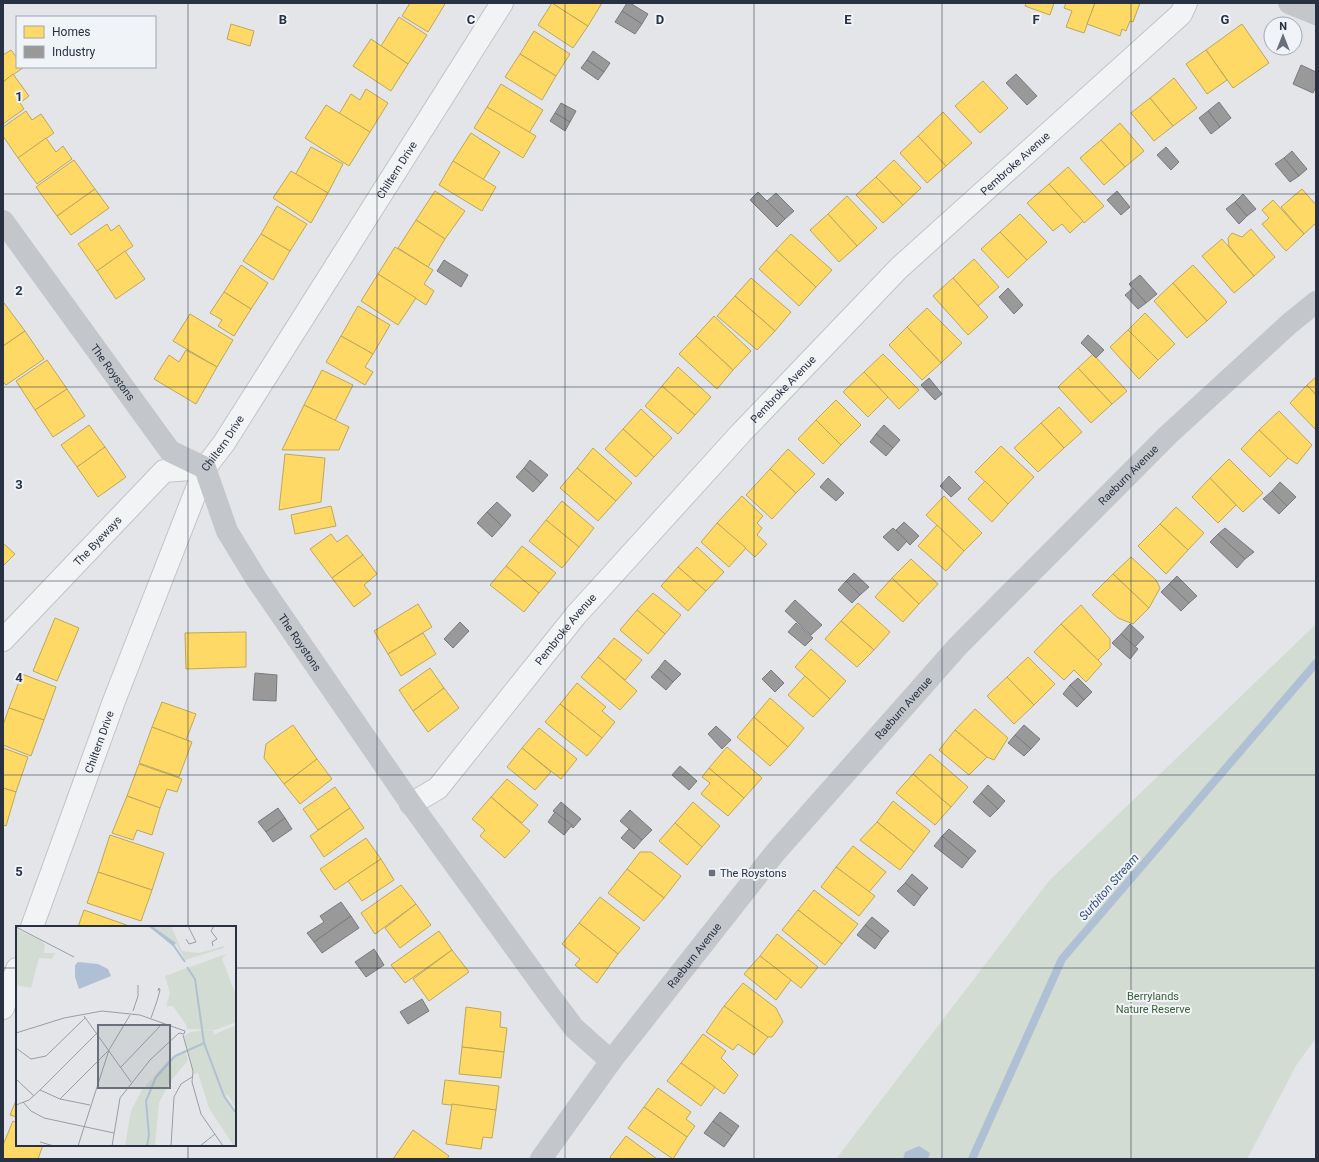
<svg xmlns="http://www.w3.org/2000/svg" width="1319" height="1162" viewBox="0 0 1319 1162" font-family="Roboto,sans-serif">
<style>
.green{fill:#d2dcd3}
.water{fill:#b0c0d4}
.homes{fill:#ffd966;stroke:#bea75b}
.industry{fill:#999;stroke:#777a7f}
.lines{fill:none;stroke-linecap:round;stroke-linejoin:round}
.stream{stroke:#b0c0d4;stroke-width:8}
.street-casing{stroke:#c1c3c6;stroke-width:24}
.street{stroke:#f2f3f4;stroke-width:22}
.secondary{stroke:#c3c6ca;stroke-width:22}
.grid{fill:none;stroke:#283142;stroke-width:1;stroke-opacity:0.55}
.poi-dot{fill:#69707c;stroke:#f0f3f7;stroke-width:1.5}
.labels{text-anchor:middle;dominant-baseline:central;stroke-width:4;stroke-linejoin:round;paint-order:stroke}
.street-label{font-size:11px;fill:#283142;stroke:#f0f3f7}
.poi-label{font-size:11px;fill:#283142;stroke:#f0f3f7;text-anchor:start}
.park-label{font-size:11px;fill:#3b5e35;stroke:#f0f3f7}
.water-label{font-size:12px;font-style:italic;fill:#314e77;stroke:#f0f3f7}
.inset-river{fill:none;stroke:#b0c0d4;stroke-width:2}
.inset-road{fill:none;stroke:#989da6;stroke-width:1}
.view{fill:#69707c;fill-opacity:0.15;stroke:#69707c;stroke-width:2}
.inset-edge{fill:none;stroke:#283142;stroke-width:2}
.grid-label{font-size:13px;text-anchor:middle;font-weight:bold;fill:#283142;stroke:#f0f3f7;stroke-width:4;stroke-linejoin:round;paint-order:stroke}
</style>
<rect width="100%" height="100%" fill="#e3e5e8"/>
<!-- green -->
<polygon class="green" points="1316,624 1316,1038 1297,1064 1247,1159 836,1159 1049,881"/>
<!-- water -->
<polygon class="water" points="919,1146 930,1153 928,1159 903,1159 905,1152"/>
<!-- homes -->
<g class="homes">
<polygon points="410,3 444,3 445,4 428,32 402,16"/>
<polygon points="552,3 588,26 573,48 538,25"/>
<polygon points="552,3 602,3 588,26"/>
<polygon points="1026,3 1054,3 1050,15 1025,6"/>
<polygon points="1066,3 1095,3 1084,33 1066,27 1072,11 1064,8"/>
<polygon points="1095,3 1140,3 1133,22 1130,21 1126,31 1122,29 1120,36 1087,24"/>
<polygon points="399,17 427,35 408,64 381,46"/>
<polygon points="231,24 254,31 250,46 227,39"/>
<polygon points="1242,24 1269,63 1233,88 1206,50"/>
<polygon points="534,31 570,54 556,76 520,54"/>
<polygon points="371,39 408,64 391,91 353,66"/>
<polygon points="11,50 17,58 17,67 24,67 3,82 3,55"/>
<polygon points="1206,50 1227,80 1207,94 1186,64"/>
<polygon points="520,54 556,76 542,100 505,77"/>
<polygon points="13,74 29,96 20,103 24,109 3,124 3,82"/>
<polygon points="1174,78 1197,108 1173,126 1150,98"/>
<polygon points="983,81 1008,108 980,133 955,106"/>
<polygon points="501,84 543,110 529,133 487,107"/>
<polygon points="366,89 388,103 370,132 339,114 351,94 360,100"/>
<polygon points="1150,98 1173,126 1154,141 1131,113"/>
<polygon points="326,105 370,132 349,166 305,138"/>
<polygon points="487,107 536,136 523,158 474,128"/>
<polygon points="26,111 32,120 41,114 54,133 18,158 3,136 3,127"/>
<polygon points="943,112 972,143 946,166 918,136"/>
<polygon points="1120,123 1144,151 1125,167 1101,140"/>
<polygon points="471,133 500,152 483,180 453,161"/>
<polygon points="918,136 946,166 927,183 900,153"/>
<polygon points="46,138 56,152 63,146 72,159 37,184 18,158"/>
<polygon points="1101,140 1125,167 1104,185 1080,158"/>
<polygon points="311,147 343,164 328,193 295,175"/>
<polygon points="74,160 95,189 57,216 36,187"/>
<polygon points="894,160 921,188 903,205 876,177"/>
<polygon points="453,161 496,187 482,211 439,185"/>
<polygon points="1068,167 1104,206 1084,223 1049,184"/>
<polygon points="291,171 328,193 311,223 273,198"/>
<polygon points="876,177 903,205 883,223 856,195"/>
<polygon points="1049,184 1083,221 1070,233 1062,224 1053,231 1027,203"/>
<polygon points="95,189 109,208 71,235 57,216"/>
<polygon points="1302,189 1316,205 1316,223 1304,234 1281,207"/>
<polygon points="435,191 465,211 445,239 416,220"/>
<polygon points="847,196 877,228 857,246 828,214"/>
<polygon points="1273,200 1304,234 1286,251 1262,224 1269,218 1262,210"/>
<polygon points="277,206 307,224 290,251 261,234"/>
<polygon points="828,214 857,246 839,262 810,230"/>
<polygon points="1020,214 1047,242 1027,260 1000,232"/>
<polygon points="416,220 445,239 428,267 398,248"/>
<polygon points="107,224 111,231 119,225 133,246 97,271 78,244"/>
<polygon points="1251,229 1275,257 1254,276 1229,246 1228,238 1232,233 1242,237"/>
<polygon points="1000,232 1027,260 1008,278 981,249"/>
<polygon points="261,234 290,251 273,280 243,261"/>
<polygon points="791,234 832,270 816,287 776,250"/>
<polygon points="1222,239 1254,276 1234,293 1202,256"/>
<polygon points="395,247 433,270 424,284 434,291 426,305 378,274"/>
<polygon points="776,250 816,287 799,306 759,269"/>
<polygon points="125,251 145,279 116,299 97,271"/>
<polygon points="974,259 999,287 978,306 953,278"/>
<polygon points="241,265 268,283 251,309 224,292"/>
<polygon points="1193,265 1227,302 1207,321 1173,283"/>
<polygon points="378,274 416,298 398,325 361,301"/>
<polygon points="751,278 791,312 775,331 735,296"/>
<polygon points="953,278 988,317 968,335 933,296"/>
<polygon points="1173,283 1207,321 1187,338 1154,301"/>
<polygon points="224,292 251,309 234,336 218,326 222,320 210,313"/>
<polygon points="735,296 775,331 757,350 717,316"/>
<polygon points="4,303 25,331 3,346 3,304"/>
<polygon points="358,306 390,325 373,354 341,336"/>
<polygon points="927,308 962,343 941,363 907,327"/>
<polygon points="1145,313 1175,344 1158,360 1128,330"/>
<polygon points="190,314 233,340 217,367 173,341"/>
<polygon points="714,316 751,351 733,370 696,336"/>
<polygon points="907,327 941,363 922,380 889,345"/>
<polygon points="1128,330 1158,360 1139,379 1110,347"/>
<polygon points="25,331 44,359 6,385 3,382 3,346"/>
<polygon points="341,336 373,354 365,367 373,372 365,385 326,362"/>
<polygon points="696,336 733,370 717,389 679,354"/>
<polygon points="186,350 217,367 196,404 154,379 169,355 179,362"/>
<polygon points="883,354 919,390 899,409 864,372"/>
<polygon points="1093,354 1127,391 1112,404 1078,368"/>
<polygon points="47,360 67,389 35,410 16,381"/>
<polygon points="678,367 711,397 695,415 662,386"/>
<polygon points="1078,368 1112,404 1091,423 1058,387"/>
<polygon points="322,370 353,385 335,421 304,405"/>
<polygon points="864,372 888,397 868,417 843,392"/>
<polygon points="1316,377 1316,395 1307,385"/>
<polygon points="1307,385 1316,395 1316,430 1290,403"/>
<polygon points="662,386 695,415 678,434 645,406"/>
<polygon points="67,389 85,416 53,437 35,410"/>
<polygon points="836,400 861,425 841,445 816,420"/>
<polygon points="304,405 349,427 339,450 282,450"/>
<polygon points="1059,407 1082,432 1064,448 1041,423"/>
<polygon points="641,409 672,438 654,457 623,429"/>
<polygon points="1279,411 1312,445 1297,464 1288,458 1259,430"/>
<polygon points="816,420 841,445 823,464 798,439"/>
<polygon points="1041,423 1064,448 1038,472 1014,448"/>
<polygon points="89,425 105,447 77,467 61,445"/>
<polygon points="623,429 654,457 636,477 605,449"/>
<polygon points="1259,430 1288,458 1270,477 1241,449"/>
<polygon points="1001,446 1034,477 1008,504 975,472"/>
<polygon points="105,447 126,477 98,497 77,467"/>
<polygon points="593,448 632,483 616,501 577,468"/>
<polygon points="788,449 815,474 796,493 770,469"/>
<polygon points="285,454 325,458 321,502 279,510"/>
<polygon points="1229,459 1263,493 1243,512 1210,478"/>
<polygon points="577,468 616,501 598,521 560,488"/>
<polygon points="770,469 796,493 772,519 746,495"/>
<polygon points="1210,478 1236,505 1218,523 1192,497"/>
<polygon points="985,481 1008,504 992,522 968,499"/>
<polygon points="742,496 763,516 757,523 762,528 757,535 767,544 755,557 717,523"/>
<polygon points="944,496 982,533 964,551 926,515"/>
<polygon points="562,501 594,528 579,547 546,520"/>
<polygon points="331,506 336,526 295,534 291,515"/>
<polygon points="1176,507 1204,533 1188,550 1160,524"/>
<polygon points="546,520 579,547 562,568 529,541"/>
<polygon points="717,523 746,548 729,567 701,542"/>
<polygon points="1160,524 1188,550 1166,574 1138,546"/>
<polygon points="937,525 964,551 946,571 918,546"/>
<polygon points="331,534 337,542 347,535 363,555 332,578 310,549"/>
<polygon points="3,543 15,554 3,566"/>
<polygon points="522,546 556,573 539,593 506,566"/>
<polygon points="697,547 724,572 706,591 678,567"/>
<polygon points="363,555 377,574 364,585 371,594 354,607 332,578"/>
<polygon points="1131,557 1156,580 1160,588 1149,608 1113,574"/>
<polygon points="911,559 938,584 919,604 892,578"/>
<polygon points="506,566 539,593 524,612 490,585"/>
<polygon points="678,567 706,591 688,611 661,586"/>
<polygon points="1113,574 1149,608 1133,624 1118,618 1092,595"/>
<polygon points="892,578 919,604 903,622 875,597"/>
<polygon points="653,593 681,615 665,634 637,610"/>
<polygon points="858,603 890,632 874,650 841,621"/>
<polygon points="418,604 432,627 388,654 374,631"/>
<polygon points="1081,605 1110,639 1110,648 1098,660 1061,624"/>
<polygon points="637,610 665,634 648,654 620,630"/>
<polygon points="55,618 79,628 57,681 33,671"/>
<polygon points="841,621 874,650 857,667 825,639"/>
<polygon points="1061,624 1102,664 1086,682 1074,670 1064,680 1034,652"/>
<polygon points="246,632 246,667 186,669 185,633"/>
<polygon points="423,633 436,654 401,676 388,654"/>
<polygon points="614,638 642,660 625,680 598,657"/>
<polygon points="811,649 846,681 830,699 795,667"/>
<polygon points="598,657 637,691 620,710 581,677"/>
<polygon points="1028,657 1055,684 1034,705 1007,677"/>
<polygon points="430,668 444,688 413,711 399,690"/>
<polygon points="22,674 56,687 44,720 9,708"/>
<polygon points="805,676 830,699 813,717 788,695"/>
<polygon points="1007,677 1034,705 1014,724 987,696"/>
<polygon points="577,683 606,707 602,711 615,722 602,738 560,704"/>
<polygon points="444,688 459,708 428,732 413,711"/>
<polygon points="770,698 804,728 788,747 754,717"/>
<polygon points="162,702 196,714 186,740 152,727"/>
<polygon points="560,704 602,738 587,756 545,722"/>
<polygon points="9,708 44,720 31,756 3,745 3,725"/>
<polygon points="975,709 1008,738 994,760 987,757 955,730"/>
<polygon points="754,717 788,747 770,766 737,737"/>
<polygon points="293,725 317,759 284,784 264,758 266,744"/>
<polygon points="152,727 192,742 179,777 139,763"/>
<polygon points="539,728 577,759 561,779 522,748"/>
<polygon points="955,730 987,757 969,775 939,750"/>
<polygon points="727,747 762,778 744,798 709,768"/>
<polygon points="3,748 28,757 16,792 3,788"/>
<polygon points="522,748 551,772 535,790 507,767"/>
<polygon points="930,754 968,787 951,807 913,774"/>
<polygon points="317,759 332,779 300,804 284,784"/>
<polygon points="139,764 182,779 177,792 167,789 160,808 127,796"/>
<polygon points="709,768 744,798 728,816 701,794 710,783 702,777"/>
<polygon points="913,774 951,807 935,825 896,793"/>
<polygon points="507,779 538,805 522,823 491,797"/>
<polygon points="335,787 350,808 318,830 303,809"/>
<polygon points="3,788 16,792 6,826 3,825"/>
<polygon points="127,796 160,808 152,835 137,830 133,840 112,833"/>
<polygon points="491,797 530,831 505,858 480,836 485,830 472,819"/>
<polygon points="893,801 930,831 914,852 877,822"/>
<polygon points="693,802 720,826 702,847 675,823"/>
<polygon points="350,808 364,828 324,857 310,836"/>
<polygon points="877,822 914,852 900,870 860,840"/>
<polygon points="675,823 702,847 687,865 659,841"/>
<polygon points="110,835 164,853 152,890 98,872"/>
<polygon points="366,838 381,859 335,890 320,869"/>
<polygon points="853,846 886,872 869,892 836,867"/>
<polygon points="640,852 651,852 681,876 664,898 627,869"/>
<polygon points="381,859 394,880 362,901 348,881"/>
<polygon points="836,867 875,896 859,916 821,887"/>
<polygon points="627,869 664,898 644,921 608,893"/>
<polygon points="98,872 152,890 141,921 87,903"/>
<polygon points="401,885 416,904 375,934 361,913"/>
<polygon points="814,890 858,924 842,944 798,910"/>
<polygon points="600,897 640,928 618,954 579,923"/>
<polygon points="416,904 431,925 400,948 385,928"/>
<polygon points="84,910 132,927 78,927"/>
<polygon points="798,910 842,944 825,965 782,930"/>
<polygon points="579,923 618,954 597,983 575,965 580,959 562,944"/>
<polygon points="439,931 452,950 405,983 391,965"/>
<polygon points="777,934 818,967 801,988 760,956"/>
<polygon points="452,950 469,972 429,1001 413,979"/>
<polygon points="760,956 791,980 776,1000 744,974"/>
<polygon points="743,983 776,1008 783,1022 772,1037 768,1037 724,1006"/>
<polygon points="724,1006 768,1037 754,1055 738,1044 733,1050 706,1032"/>
<polygon points="466,1007 501,1012 500,1027 507,1028 504,1052 462,1047"/>
<polygon points="703,1034 726,1051 721,1058 738,1075 724,1094 681,1063"/>
<polygon points="462,1047 504,1052 501,1078 459,1074"/>
<polygon points="681,1063 715,1087 701,1106 667,1081"/>
<polygon points="445,1080 499,1086 496,1110 442,1104"/>
<polygon points="658,1088 691,1112 686,1119 695,1126 687,1137 644,1107"/>
<polygon points="17,1098 17,1117 10,1115"/>
<polygon points="452,1104 496,1110 492,1138 483,1137 481,1149 446,1144"/>
<polygon points="644,1107 687,1137 673,1159 628,1128"/>
<polygon points="13,1121 17,1123 17,1145 43,1145 38,1159 3,1159 3,1145"/>
<polygon points="413,1130 449,1156 447,1159 393,1159"/>
<polygon points="626,1136 657,1159 612,1159 610,1157"/>
</g>
<!-- industry -->
<g class="industry">
<polygon points="627,3 630,3 648,14 642,24 622,11"/>
<polygon points="622,11 642,24 635,34 615,22"/>
<polygon points="593,51 610,63 604,72 587,60"/>
<polygon points="587,60 604,72 598,80 581,68"/>
<polygon points="1301,65 1316,72 1316,87 1313,93 1293,84"/>
<polygon points="1016,74 1037,96 1027,105 1006,83"/>
<polygon points="1219,102 1231,118 1220,127 1208,111"/>
<polygon points="561,103 576,111 570,122 555,113"/>
<polygon points="1208,111 1220,127 1211,134 1199,118"/>
<polygon points="555,113 570,122 565,131 550,121"/>
<polygon points="1166,147 1179,162 1171,170 1157,155"/>
<polygon points="1292,151 1307,169 1299,176 1284,158"/>
<polygon points="1284,158 1299,176 1290,182 1275,164"/>
<polygon points="1117,191 1130,207 1121,215 1107,200"/>
<polygon points="758,192 785,219 777,227 750,200"/>
<polygon points="776,193 794,211 785,219 767,201"/>
<polygon points="1243,194 1256,209 1247,216 1235,202"/>
<polygon points="1235,202 1247,216 1239,224 1226,209"/>
<polygon points="444,260 468,275 461,287 437,271"/>
<polygon points="1140,275 1157,294 1146,303 1129,284"/>
<polygon points="1008,288 1023,305 1014,314 999,297"/>
<polygon points="1133,288 1146,303 1138,309 1125,295"/>
<polygon points="1088,335 1104,350 1096,358 1081,343"/>
<polygon points="929,378 942,394 935,400 921,385"/>
<polygon points="884,425 900,440 893,448 876,434"/>
<polygon points="876,434 893,448 886,456 870,442"/>
<polygon points="530,460 548,475 541,483 524,468"/>
<polygon points="524,468 541,483 533,492 516,477"/>
<polygon points="949,476 961,488 951,497 940,486"/>
<polygon points="828,478 844,493 836,501 820,487"/>
<polygon points="1280,482 1296,497 1287,506 1272,491"/>
<polygon points="1272,491 1287,506 1279,514 1263,499"/>
<polygon points="497,502 511,515 502,526 487,512"/>
<polygon points="487,512 502,526 492,537 477,523"/>
<polygon points="904,522 919,536 910,545 896,530"/>
<polygon points="893,528 907,541 898,551 883,537"/>
<polygon points="1225,528 1254,552 1245,559 1218,534"/>
<polygon points="1218,534 1245,559 1237,568 1210,542"/>
<polygon points="854,573 869,587 860,595 846,581"/>
<polygon points="1177,576 1197,596 1189,603 1169,584"/>
<polygon points="846,581 860,595 852,603 838,590"/>
<polygon points="1169,584 1189,603 1181,611 1161,592"/>
<polygon points="795,600 822,625 811,635 785,611"/>
<polygon points="460,622 469,631 453,648 444,639"/>
<polygon points="796,623 813,638 805,646 788,632"/>
<polygon points="1130,624 1144,637 1135,647 1121,634"/>
<polygon points="1121,634 1138,649 1130,659 1112,643"/>
<polygon points="665,660 681,674 673,682 658,669"/>
<polygon points="658,669 673,682 666,690 651,677"/>
<polygon points="771,670 784,683 775,692 762,679"/>
<polygon points="255,673 277,675 276,701 253,700"/>
<polygon points="1078,678 1092,692 1084,700 1070,685"/>
<polygon points="1070,685 1084,700 1077,707 1063,694"/>
<polygon points="1024,725 1040,739 1031,749 1015,735"/>
<polygon points="716,726 731,740 722,749 708,734"/>
<polygon points="1015,735 1031,749 1024,756 1008,743"/>
<polygon points="680,766 697,781 689,790 672,775"/>
<polygon points="988,785 1005,801 998,809 981,793"/>
<polygon points="981,793 998,809 990,817 973,802"/>
<polygon points="561,802 581,819 573,828 553,811"/>
<polygon points="278,808 285,818 266,832 258,822"/>
<polygon points="630,810 652,830 642,840 620,821"/>
<polygon points="555,812 572,825 564,835 548,822"/>
<polygon points="285,818 292,829 273,842 266,832"/>
<polygon points="629,829 642,840 634,849 621,838"/>
<polygon points="949,829 976,851 969,859 942,836"/>
<polygon points="942,836 969,859 962,868 934,846"/>
<polygon points="912,874 928,888 921,896 905,883"/>
<polygon points="905,883 921,896 914,906 897,891"/>
<polygon points="341,902 351,916 314,942 307,933 324,922 320,916"/>
<polygon points="351,916 359,928 322,953 314,942"/>
<polygon points="872,917 889,931 882,939 865,925"/>
<polygon points="865,925 882,939 875,949 857,935"/>
<polygon points="374,949 384,965 366,977 355,962"/>
<polygon points="422,999 429,1011 408,1024 400,1012"/>
<polygon points="720,1112 739,1126 732,1136 713,1121"/>
<polygon points="713,1121 732,1136 724,1147 704,1133"/>
</g>
<g class="lines">
<!-- stream -->
<polyline class="stream" points="972,1159 1062,959 1316,663"/>
<!-- street casing -->
<g class="street-casing">
<g id="street">
<path id="s1" d="M 3,640 L 164,471 L 205,468"/>
<path id="s2" d="M 411,804 L 438,788 L 576,615 L 741,433 L 899,268 L 1181,14 L 1186,3"/>
<path id="s3" d="M 32,927 L 114,701 L 205,468 L 224,443 L 502,3"/>
<polyline points="3,1008 17,969"/>
</g>
</g>
<!-- street -->
<use href="#street" class="street"/>
<!-- secondary -->
<g class="secondary">
<polyline points="1289,3 1316,14"/>
<path id="s4" d="M 3,221 L 170,451 L 205,468 L 227,531 L 257,580 L 411,804 L 547,992 L 574,1028 L 611,1061"/>
<path id="s5" d="M 541,1159 L 611,1061 L 774,854 L 958,646 L 1168,435 L 1289,324 L 1316,302"/>
</g>
</g>
<!-- grid -->
<path class="grid" d="M 188,3 L 188,927M 377,3 L 377,1159M 565,3 L 565,1159M 754,3 L 754,1159M 942,3 L 942,1159M 1131,3 L 1131,1159M 3,194 L 1316,194M 3,387 L 1316,387M 3,581 L 1316,581M 3,775 L 1316,775M 3,968 L 17,968M 235,968 L 1316,968M 188,1145 L 188,1159"/>
<!-- markers -->
<rect class="poi-dot" x="708" y="869" width="8" height="8" rx="2"/>
<g class="labels">
<!-- street labels -->
<g class="street-label">
<text stroke="none"><textPath href="#s2" startOffset="883">Pembroke Avenue</textPath></text>
<text stroke="none"><textPath href="#s3" startOffset="845">Chiltern Drive</textPath></text>
<text stroke="none"><textPath href="#s4" startOffset="187">The Roystons</textPath></text>
<text stroke="none"><textPath href="#s2" startOffset="559">Pembroke Avenue</textPath></text>
<text stroke="none"><textPath href="#s3" startOffset="521">Chiltern Drive</textPath></text>
<text stroke="none"><textPath href="#s5" startOffset="903">Raeburn Avenue</textPath></text>
<text stroke="none"><textPath href="#s1" startOffset="137">The Byeways</textPath></text>
<text stroke="none"><textPath href="#s2" startOffset="235">Pembroke Avenue</textPath></text>
<text stroke="none"><textPath href="#s4" startOffset="523">The Roystons</textPath></text>
<text stroke="none"><textPath href="#s5" startOffset="579">Raeburn Avenue</textPath></text>
<text stroke="none"><textPath href="#s3" startOffset="197">Chiltern Drive</textPath></text>
<text stroke="none"><textPath href="#s5" startOffset="255">Raeburn Avenue</textPath></text>
</g>
<!-- poi labels -->
<g class="poi-label">
<text x="720" y="873">The Roystons</text>
</g>
<!-- park labels -->
<g class="park-label">
<text x="1153" y="996">Berrylands<tspan x="1153" dy="13">Nature Reserve</tspan></text>
</g>
<!-- water labels -->
<g class="water-label">
<text transform="translate(1109 887) rotate(-49)">Surbiton Stream</text>
</g>
</g>
<!-- overview -->
<g transform="translate(16 926)">
<rect width="220" height="220" fill="#e3e5e8"/>
<path d="M 136,0 L 155,0 L 166,25 L 183,27 L 208,20 L 208,22 L 169,34 L 160,17 ZM 0,3 L 25,14 L 29,19 L 28,27 L 39,27 L 36,33 L 23,32 L 15,62 L 0,59 ZM 210,28 L 206,33 L 220,69 L 220,96 L 199,104 L 170,103 L 171,100 L 157,80 L 150,80 L 154,67 L 149,50 ZM 220,99 L 220,183 L 212,169 L 208,170 L 220,187 L 220,220 L 218,220 L 193,182 L 182,147 L 178,148 L 168,110 L 175,106 L 190,104 L 198,105 L 197,109 ZM 169,124 L 172,134 L 153,157 L 143,177 L 139,220 L 109,220 L 115,185 L 126,164 L 154,132 Z" fill="#d2dcd3"/>
<path d="M 132,0 L 136,0 L 160,17 L 157,20 ZM 62,36 L 82,38 L 92,43 L 95,50 L 63,63 L 59,51 L 59,39 Z" fill="#b0c0d4"/>
<path class="inset-river" d="M 156,17 L 169,36M 171,41 L 179,53 L 188,117M 131,220 L 133,209 L 130,175 L 140,151 L 159,130 L 186,118 L 188,117 L 208,170 L 220,187"/>
<path class="inset-road" d="M 0,1 L 58,31M 170,13 L 173,18 L 180,16 L 172,0M 197,20 L 196,16 L 201,13 L 195,5 L 198,0M 117,85 L 122,70 L 122,59M 68,90 L 115,156M 135,92 L 141,75 L 144,64 L 143,62 L 142,65M 0,107 L 48,92 L 86,85 L 124,89 L 169,105 L 168,108 L 163,107M 167,109 L 177,145 L 176,156 L 185,188 L 207,220M 0,122 L 15,133 L 30,130 L 69,92M 104,142 L 147,97M 0,153 L 18,170M 24,164 L 44,173 L 74,179M 44,173 L 93,124M 7,176 L 15,185 L 28,192 L 98,207M 0,179 L 13,174 L 24,164 L 80,108M 24,216 L 38,220M 62,220 L 93,124 L 114,89M 96,220 L 104,172 L 134,134 L 163,107M 155,220 L 158,171 L 165,158 L 176,151M 184,220 L 199,208"/>
<path class="view" d="M 82,99 L 154,99 L 154,162 L 82,162 Z"/>
<rect width="220" height="220" class="inset-edge"/>
</g>
<g class="grid-label">
<text x="283" y="24">B</text>
<text x="471" y="24">C</text>
<text x="660" y="24">D</text>
<text x="848" y="24">E</text>
<text x="1036" y="24">F</text>
<text x="1225" y="24">G</text>
<text x="19" y="101">1</text>
<text x="19" y="295">2</text>
<text x="19" y="489">3</text>
<text x="19" y="682">4</text>
<text x="19" y="876">5</text>
</g>
<!-- border -->
<rect width="1319" height="1162" fill="none" stroke="#283142" stroke-width="8"/>
<!-- legend -->
<rect x="16" y="16" width="140" height="52" fill="#f0f3f7" stroke="#a0a5af"/>
<rect x="24" y="26" width="20" height="12" fill="#ffd966" stroke="#a0a5af"/>
<text x="52" y="36" font-size="12" fill="#283142">Homes</text>
<rect x="24" y="46" width="20" height="12" fill="#999999" stroke="#a0a5af"/>
<text x="52" y="56" font-size="12" fill="#283142">Industry</text>
<!-- north arrow -->
<g transform="translate(1283 36)"><circle r="19" fill="#f0f3f7" stroke="#a0a5af"/>
<path d="M0-3L7 15L0 10L-7 15Z" fill="#69707c"/>
<text y="-6" font-size="11" font-weight="bold" text-anchor="middle" fill="#283142">N</text>
</g>
</svg>
